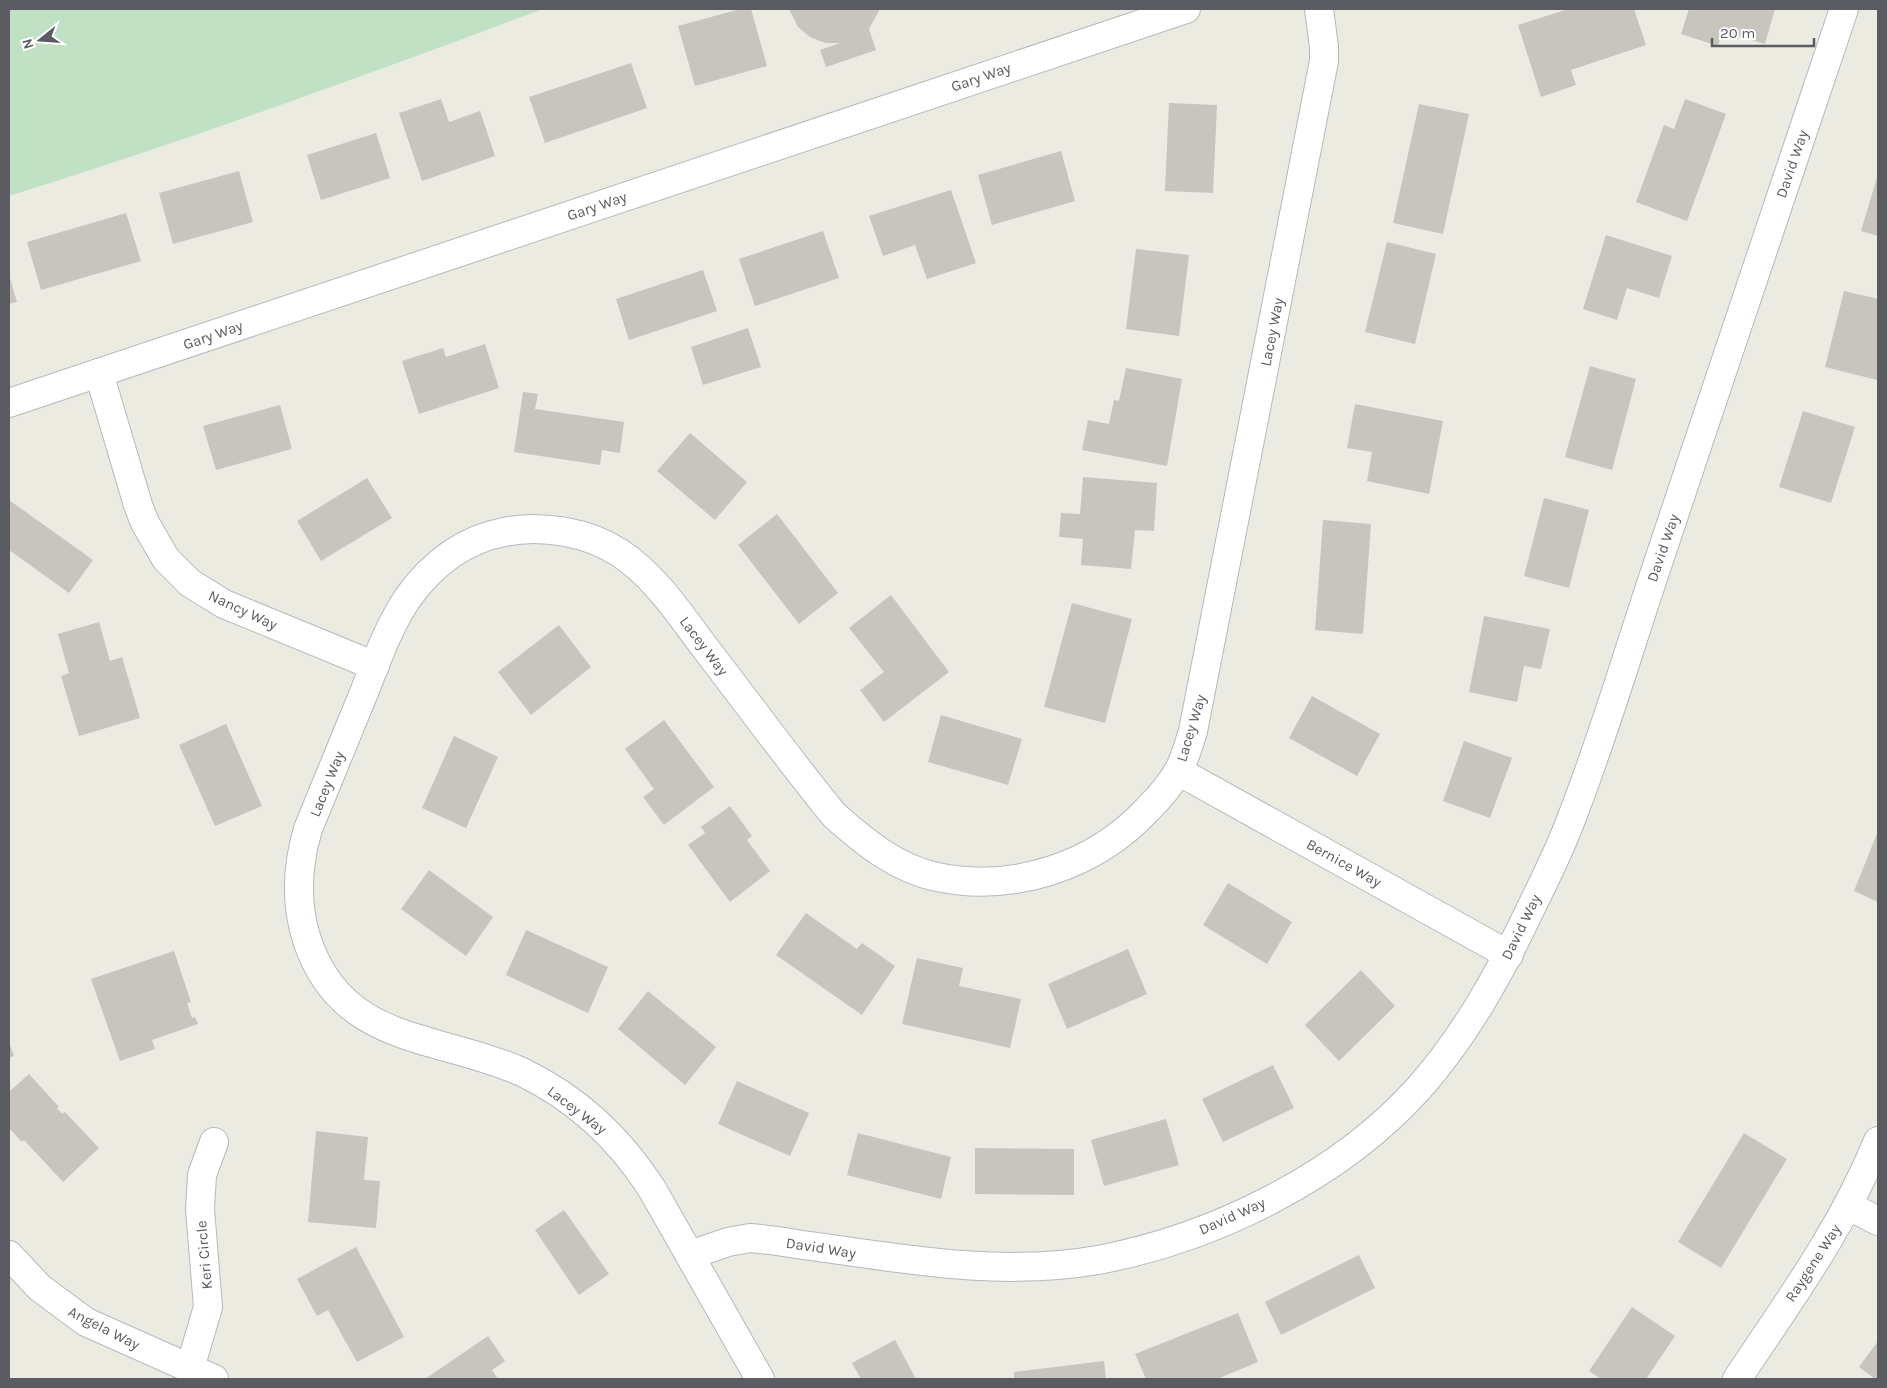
<svg xmlns="http://www.w3.org/2000/svg" width="1887" height="1388" viewBox="0 0 1887 1388" font-family="Karla,sans-serif">
<style>
.green{fill:#c0e1c4}
.building{fill:#c7c5be}
.lines{fill:none;stroke-linecap:round;stroke-linejoin:round}
.minor-casing{stroke:#b7b8bd;stroke-width:30}
.minor{stroke:#fff;stroke-width:28}
.labels{text-anchor:middle;dominant-baseline:central;stroke-width:4;stroke-linejoin:round;paint-order:stroke}
.street-label{font-size:15px;fill:#5a5c61;stroke:#fff}
</style>
<rect width="100%" height="100%" fill="#ecebe2"/>
<!-- green -->
<path class="green" d="M 9,9 L 543,9 C 366,75 189,140 9,196 Z"/>
<!-- building -->
<g class="building">
<polygon points="740,9 751,9 767,66 695,86 678,26"/>
<polygon points="789,9 880,9 869,29 876,50 826,67 820,50 840,43 825,43 810,37 798,27"/>
<polygon points="1568,9 1634,9 1646,45 1571,70 1576,85 1541,97 1518,25"/>
<polygon points="1689,9 1775,9 1765,44 1722,31 1718,46 1681,34"/>
<polygon points="631,63 647,108 545,143 529,97"/>
<polygon points="441,99 449,122 480,111 495,156 422,181 399,113"/>
<polygon points="1685,99 1726,114 1687,221 1636,202 1664,125 1674,129"/>
<polygon points="1169,103 1217,105 1213,193 1165,191"/>
<polygon points="1419,104 1469,114 1443,234 1393,223"/>
<polygon points="376,133 390,178 321,200 307,155"/>
<polygon points="1061,151 1075,201 992,225 978,175"/>
<polygon points="239,171 253,222 173,244 159,193"/>
<polygon points="1878,174 1878,236 1861,231"/>
<polygon points="951,190 976,263 927,279 915,245 883,256 869,216"/>
<polygon points="126,213 141,261 41,290 27,242"/>
<polygon points="823,231 839,278 755,306 739,259"/>
<polygon points="1606,235 1672,256 1659,298 1627,288 1617,320 1583,309"/>
<polygon points="1387,242 1436,254 1415,344 1365,332"/>
<polygon points="1136,249 1189,255 1179,336 1126,329"/>
<polygon points="703,270 717,311 629,340 616,299"/>
<polygon points="9,275 17,302 9,304"/>
<polygon points="1844,291 1878,299 1877,380 1825,367"/>
<polygon points="748,328 761,367 703,385 691,347"/>
<polygon points="485,344 499,388 419,414 402,361 443,348 446,357"/>
<polygon points="1590,366 1636,379 1612,470 1565,457"/>
<polygon points="1126,368 1182,379 1167,466 1082,450 1088,420 1109,424 1114,400 1119,401"/>
<polygon points="523,392 538,394 535,409 624,422 620,453 602,450 600,465 514,452"/>
<polygon points="1355,404 1443,421 1429,494 1367,481 1372,452 1347,448"/>
<polygon points="280,405 292,449 216,470 203,426"/>
<polygon points="1803,411 1855,427 1831,503 1779,487"/>
<polygon points="690,433 747,482 715,520 657,471"/>
<polygon points="1083,477 1157,483 1154,531 1135,530 1131,569 1081,565 1083,539 1059,537 1061,513 1080,514"/>
<polygon points="367,478 392,518 321,561 297,521"/>
<polygon points="1544,498 1589,510 1569,588 1524,576"/>
<polygon points="9,500 93,560 69,593 9,550"/>
<polygon points="777,514 838,593 799,624 738,545"/>
<polygon points="1323,520 1371,524 1363,634 1315,630"/>
<polygon points="891,595 949,672 884,722 860,690 884,672 849,628"/>
<polygon points="1072,603 1132,619 1105,723 1044,707"/>
<polygon points="1484,616 1550,629 1541,669 1524,666 1517,702 1469,692"/>
<polygon points="99,622 110,661 122,657 140,718 79,736 61,676 69,673 58,634"/>
<polygon points="559,625 591,667 531,715 498,672"/>
<polygon points="1312,696 1380,734 1357,776 1289,738"/>
<polygon points="941,715 1022,739 1008,785 928,762"/>
<polygon points="664,720 714,787 664,825 643,797 654,789 625,749"/>
<polygon points="226,724 262,806 215,826 179,745"/>
<polygon points="454,736 498,757 466,828 422,808"/>
<polygon points="1464,741 1512,758 1490,818 1443,801"/>
<polygon points="730,806 752,836 747,840 770,871 730,902 688,845 705,833 701,827"/>
<polygon points="1878,831 1878,902 1854,891"/>
<polygon points="429,870 493,917 466,956 401,909"/>
<polygon points="1228,883 1292,922 1267,964 1203,925"/>
<polygon points="806,913 857,949 862,943 895,966 862,1015 776,955"/>
<polygon points="526,930 608,967 588,1013 506,975"/>
<polygon points="1128,949 1147,994 1067,1029 1048,984"/>
<polygon points="174,951 191,1002 187,1003 192,1018 195,1017 198,1024 152,1040 155,1049 120,1061 91,979"/>
<polygon points="917,958 963,968 959,986 1021,999 1010,1048 902,1024"/>
<polygon points="1361,970 1395,1006 1339,1061 1305,1025"/>
<polygon points="648,991 716,1047 685,1085 618,1029"/>
<polygon points="9,1042 14,1056 9,1058"/>
<polygon points="1273,1065 1294,1108 1223,1142 1202,1099"/>
<polygon points="29,1074 59,1107 57,1108 62,1114 65,1112 99,1148 63,1182 24,1140 22,1142 9,1128 9,1092"/>
<polygon points="737,1081 809,1113 790,1156 718,1124"/>
<polygon points="1166,1119 1179,1165 1104,1186 1091,1140"/>
<polygon points="316,1131 368,1137 364,1180 380,1181 376,1228 308,1222"/>
<polygon points="858,1133 951,1157 941,1199 847,1175"/>
<polygon points="1744,1133 1787,1159 1721,1268 1678,1242"/>
<polygon points="975,1148 1074,1149 1074,1195 975,1194"/>
<polygon points="564,1210 609,1274 579,1295 535,1230"/>
<polygon points="356,1247 404,1337 357,1362 328,1310 317,1316 297,1279"/>
<polygon points="1359,1255 1375,1288 1281,1335 1265,1302"/>
<polygon points="1632,1307 1675,1336 1646,1379 1601,1379 1589,1371"/>
<polygon points="1238,1313 1258,1362 1217,1379 1146,1379 1135,1354"/>
<polygon points="488,1336 505,1361 492,1370 498,1379 425,1379"/>
<polygon points="895,1340 916,1379 861,1379 852,1363"/>
<polygon points="1878,1341 1878,1379 1875,1379 1859,1367"/>
<polygon points="1104,1361 1106,1379 1014,1379 1014,1372"/>
</g>
<g class="lines">
<!-- minor casing -->
<g class="minor-casing">
<g id="minor">
<polyline points="99,373 138,505 145,523 166,559 190,583 224,604 375,666"/>
<polyline points="9,403 1186,9"/>
<polyline points="1178,771 1509,955"/>
<polyline points="1849,1206 1878,1221"/>
<polyline points="9,1255 40,1288 86,1322 214,1379"/>
<path d="M 690,1255 L 728,1242 L 750,1238 C 775,1240 800,1245 825,1248 C 916,1261 1006,1276 1098,1260 C 1214,1238 1339,1177 1419,1088 C 1465,1036 1499,975 1529,912 C 1544,881 1560,850 1572,817 C 1604,735 1629,649 1657,566 C 1719,380 1782,194 1844,9"/>
<polyline points="190,1368 208,1307 200,1209 202,1175 214,1142"/>
<path d="M 760,1379 L 652,1189 C 620,1139 576,1098 522,1072 C 438,1034 342,1046 307,940 C 295,903 297,866 308,829 C 327,783 346,736 365,690 C 377,659 389,626 407,599 C 431,565 462,540 504,532 C 541,524 588,532 620,553 C 656,577 681,616 706,649 C 749,705 790,761 834,815 C 863,841 897,869 937,877 C 1014,893 1095,866 1148,809 C 1159,798 1171,784 1179,770 C 1185,758 1189,744 1193,731 L 1324,61 L 1324,47 L 1319,9"/>
<path d="M 1737,1379 C 1789,1301 1842,1229 1878,1141"/>
</g>
</g>
<!-- minor -->
<use href="#minor" class="minor"/>
</g>
<g class="labels">
<!-- street labels -->
<g class="street-label">
<text transform="translate(981 77) rotate(-19)">Gary Way</text>
<text transform="translate(1792 164) rotate(-71)">David Way</text>
<text transform="translate(597 206) rotate(-19)">Gary Way</text>
<text transform="translate(1272 332) rotate(-79)">Lacey Way</text>
<text transform="translate(213 335) rotate(-19)">Gary Way</text>
<text transform="translate(1663 548) rotate(-71)">David Way</text>
<text transform="translate(243 610) rotate(25)">Nancy Way</text>
<text transform="translate(704 646) rotate(53)">Lacey Way</text>
<text transform="translate(1191 728) rotate(-73)">Lacey Way</text>
<text transform="translate(327 784) rotate(-68)">Lacey Way</text>
<text transform="translate(1344 863) rotate(29)">Bernice Way</text>
<text transform="translate(1521 927) rotate(-64)">David Way</text>
<text transform="translate(577 1110) rotate(37)">Lacey Way</text>
<text transform="translate(1232 1216) rotate(-24)">David Way</text>
<text transform="translate(821 1248) rotate(9)">David Way</text>
<text transform="translate(204 1255) rotate(-95)">Keri Circle</text>
<text transform="translate(1813 1263) rotate(-57)">Raygene Way</text>
<text transform="translate(104 1328) rotate(27)">Angela Way</text>
</g>
</g>
<!-- border -->
<rect width="1887" height="1388" fill="none" stroke="#5a5c61" stroke-width="20"/>
<!-- north arrow -->
<g transform="translate(40 40) rotate(253)" stroke="#ffffff" stroke-width="4" paint-order="stroke">
<path d="M0-4L9 19L0 12L-9 19Z" fill="#5a5c61"/>
<text y="-8" font-size="14" font-weight="bold" text-anchor="middle" fill="#5a5c61">N</text>
</g>
<!-- scale -->
<path d="M1712 38v8h102v-8" fill="none" stroke="#5a5c61" stroke-width="2.5"/>
<text x="1720" y="38" font-size="15" fill="#5a5c61" stroke="#ffffff" stroke-width="4" paint-order="stroke">20 m</text>
</svg>
